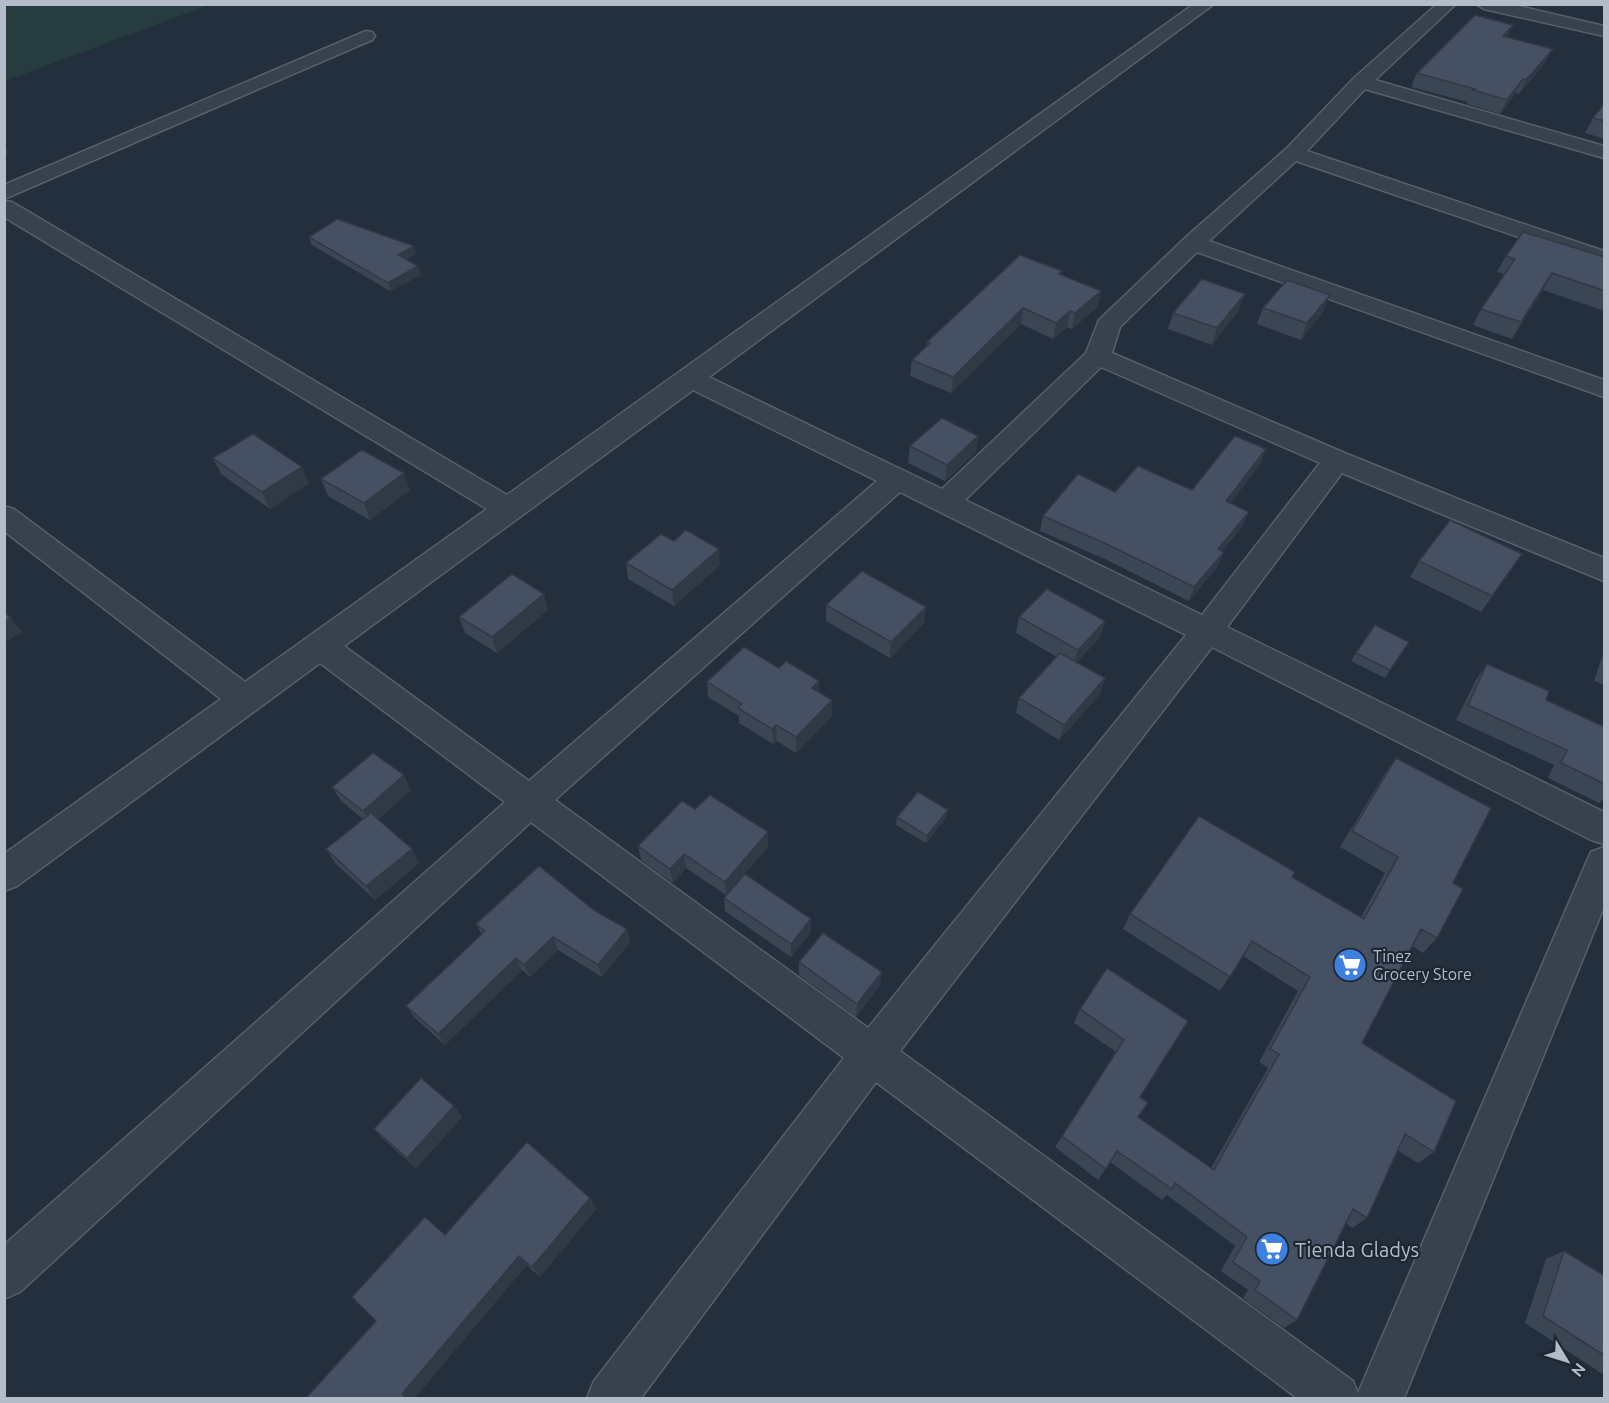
<svg xmlns="http://www.w3.org/2000/svg" width="1609" height="1403" viewBox="0 0 1609 1403" font-family="Ubuntu,sans-serif">
<style>
.green{fill:#263c3f}
.lines{fill:none;stroke-linecap:round;stroke-linejoin:round}
.minor-casing{stroke:#565f6c;stroke-width:3}
.tertiary-casing{stroke:#565f6c;stroke-width:3}
.minor{fill:#38414e;fill-rule:evenodd}
.tertiary{fill:#38414e;fill-rule:evenodd}
.wall{fill:#3b4654}
.shaded-wall{fill:#303945}
.building{fill:#455162;stroke:#303945;stroke-width:1.5}
.labels{text-anchor:middle;dominant-baseline:central;stroke-width:4.5;stroke-linejoin:round;paint-order:stroke}
.poi-label{font-size:16px;fill:#b4bcc9;stroke:#1d2633;text-anchor:start}
.near-poi-label{font-size:20px;fill:#b4bcc9;stroke:#1d2633;text-anchor:start}
</style>
<rect width="100%" height="100%" fill="#242f3e"/>
<!-- green -->
<polygon class="green" points="5,4 209,4 209,5 5,81"/>
<g class="lines">
<!-- minor casing -->
<g class="minor-casing">
<g id="minor">
<path d="M 1194,4 L 1214,4 L 709,377 L 942,489 L 1086,353 L 1099,320 L 1185,238 L 1286,149 L 1354,78 L 1437,4 L 1456,4 L 1375,80 L 1604,146 L 1604,158 L 1365,89 L 1307,151 L 1604,251 L 1604,266 L 1296,161 L 1209,241 L 1604,380 L 1604,397 L 1197,252 L 1120,327 L 1112,353 L 1347,454 L 1604,558 L 1604,581 L 1342,473 L 1227,627 L 1604,812 L 1604,844 L 1591,840 L 1212,647 L 900,1051 L 1353,1381 L 1358,1393 L 1586,863 L 1591,852 L 1604,847 L 1604,907 L 1404,1398 L 1297,1398 L 876,1082 L 641,1398 L 587,1398 L 594,1381 L 844,1058 L 531,822 L 20,1292 L 4,1299 L 4,1245 L 505,802 L 320,663 L 17,886 L 4,891 L 4,854 L 221,699 L 4,531 L 4,506 L 14,509 L 245,682 L 487,509 L 4,217 L 4,201 L 12,202 L 507,495 ZM 1101,367 L 1320,463 L 1202,615 L 965,500 ZM 693,390 L 877,481 L 529,781 L 344,646 ZM 900,492 L 1186,635 L 868,1028 L 555,800 Z"/>
<polygon points="366,31 372,32 375,36 372,40 4,199 4,185"/>
</g>
</g>
<!-- tertiary casing -->
<g class="tertiary-casing">
<polygon id="tertiary" points="1476,4 1510,4 1604,26 1604,36 1484,9"/>
</g>
<!-- minor -->
<use href="#minor" class="minor"/>
<!-- tertiary -->
<use href="#tertiary" class="tertiary"/>
</g>
<!-- wall -->
<g class="wall">
<polygon points="1513,25 1507,37 1546,62 1519,94 1516,93 1500,114 1467,104 1468,102 1411,87 1417,73"/>
<polygon points="1605,103 1605,139 1585,133 1593,118"/>
<polygon points="309,237 414,246 416,254 406,260 421,275 390,291 312,245"/>
<polygon points="1506,256 1605,257 1605,311 1543,290 1512,339 1473,325 1481,309 1504,274 1497,272"/>
<polygon points="1061,275 1101,291 1097,307 1072,329 1067,327 1053,339 1021,324 951,393 910,376 912,360 927,346 927,342"/>
<polygon points="1263,308 1323,311 1301,340 1257,324"/>
<polygon points="1239,310 1212,345 1168,329 1173,313"/>
<polygon points="910,446 976,452 945,481 908,463"/>
<polygon points="1266,449 1260,464 1230,503 1243,526 1222,551 1218,566 1189,601 1107,560 1040,531 1043,516 1115,492 1192,490"/>
<polygon points="213,458 309,483 270,509 221,474"/>
<polygon points="321,479 410,490 370,520 328,496"/>
<polygon points="1522,554 1481,612 1410,577 1419,561"/>
<polygon points="626,563 720,565 674,606 628,579"/>
<polygon points="826,605 926,607 924,623 890,658 826,621"/>
<polygon points="548,610 497,653 465,633 459,617"/>
<polygon points="1019,617 1105,621 1100,637 1077,662 1105,678 1100,694 1059,740 1016,713 1019,698 1057,657 1016,633"/>
<polygon points="1409,642 1385,678 1351,661 1356,653"/>
<polygon points="1605,648 1605,685 1594,681"/>
<polygon points="1487,664 1546,700 1605,727 1605,797 1599,803 1548,778 1554,765 1456,720 1476,680"/>
<polygon points="707,682 819,693 832,716 796,753 777,741 773,744 739,723 739,716 708,697"/>
<polygon points="1396,758 1453,883 1437,938 1423,953 1412,946 1362,1043 1434,1152 1418,1163 1397,1150 1367,1218 1352,1228 1346,1223 1297,1320 1284,1328 1243,1298 1248,1290 1221,1271 1235,1246 1167,1195 1162,1200 1110,1162 1098,1180 1055,1147 1062,1136 1116,1052 1074,1023 1080,1009 1107,968 1140,1097 1138,1117 1211,1168 1268,1068 1259,1062 1298,991 1243,956 1220,991 1123,929 1130,914 1292,877 1361,917 1385,873 1340,847 1384,775"/>
<polygon points="332,787 411,790 378,819 419,863 375,900 335,863 326,849 363,819 341,801"/>
<polygon points="695,809 768,832 768,847 738,881 811,932 791,957 725,911 724,898 726,895 686,868 673,883 641,860 638,846"/>
<polygon points="897,817 946,818 926,843 896,825"/>
<polygon points="476,924 630,942 602,977 558,950 530,977 522,970 445,1045 414,1017 406,1006 482,935"/>
<polygon points="799,962 880,985 856,1017 799,975"/>
<polygon points="454,1106 462,1117 416,1168 383,1139 374,1129"/>
<polygon points="590,1198 596,1209 540,1277 527,1265 376,1321 445,1235"/>
<polygon points="1564,1251 1605,1276 1605,1372 1601,1373 1525,1323 1546,1259"/>
</g>
<!-- shaded-wall -->
<g class="shaded-wall">
<polygon points="1513,25 1507,38 1503,36"/>
<polygon points="1553,49 1546,62 1519,94 1526,80"/>
<polygon points="1523,79 1516,93 1500,114 1507,100"/>
<polygon points="4,145 9,153 4,155"/>
<polygon points="414,246 416,254 401,263 398,255"/>
<polygon points="418,266 421,275 390,291 388,283"/>
<polygon points="1552,273 1543,290 1512,339 1521,322"/>
<polygon points="1101,291 1097,307 1072,329 1075,313"/>
<polygon points="1245,294 1239,310 1212,345 1217,328"/>
<polygon points="1330,295 1323,311 1301,340 1307,323"/>
<polygon points="1023,308 1021,324 951,393 953,377"/>
<polygon points="1070,311 1067,327 1053,339 1056,323"/>
<polygon points="978,436 976,452 945,481 947,465"/>
<polygon points="1266,449 1260,464 1221,516 1226,501"/>
<polygon points="302,467 309,483 270,509 262,492"/>
<polygon points="404,473 410,490 370,520 364,503"/>
<polygon points="1249,512 1243,526 1212,563 1218,549"/>
<polygon points="719,549 720,565 674,606 672,590"/>
<polygon points="1224,552 1218,566 1189,601 1194,587"/>
<polygon points="544,594 548,610 497,653 492,637"/>
<polygon points="926,607 924,623 890,658 891,642"/>
<polygon points="11,618 22,632 4,643 4,622"/>
<polygon points="1105,621 1100,637 1073,666 1078,650"/>
<polygon points="1105,678 1100,694 1059,740 1064,725"/>
<polygon points="819,681 819,697 812,688"/>
<polygon points="832,700 832,716 796,753 796,737"/>
<polygon points="776,725 777,741 773,744 772,729"/>
<polygon points="404,775 411,790 372,825 363,811"/>
<polygon points="948,810 946,818 926,843 927,836"/>
<polygon points="768,832 768,847 726,895 725,882"/>
<polygon points="412,849 419,863 375,900 366,886"/>
<polygon points="684,854 686,868 673,883 670,869"/>
<polygon points="811,919 811,932 791,957 791,944"/>
<polygon points="627,929 630,942 602,977 598,965"/>
<polygon points="553,937 558,950 530,977 524,965"/>
<polygon points="516,958 522,970 445,1045 438,1034"/>
<polygon points="882,972 880,985 856,1017 857,1004"/>
<polygon points="454,1106 462,1117 416,1168 407,1158"/>
<polygon points="590,1198 596,1209 540,1277 532,1267"/>
<polygon points="519,1256 527,1265 415,1398 406,1398 402,1394"/>
</g>
<!-- building -->
<g class="building">
<polygon points="1475,15 1513,25 1503,36 1553,49 1526,80 1523,79 1507,100 1473,90 1475,89 1417,73"/>
<polygon points="1605,103 1605,121 1593,118"/>
<polygon points="337,219 414,246 398,255 418,266 388,283 309,237"/>
<polygon points="1523,232 1605,257 1605,291 1552,273 1521,322 1481,309 1515,259 1506,256"/>
<polygon points="1020,255 1062,271 1059,274 1101,291 1075,313 1070,311 1056,323 1023,308 953,377 912,360 930,343 927,342"/>
<polygon points="1202,279 1245,294 1217,328 1173,313"/>
<polygon points="1287,280 1330,295 1307,323 1263,308"/>
<polygon points="942,418 978,436 947,465 910,446"/>
<polygon points="253,434 302,467 262,492 213,458"/>
<polygon points="1235,436 1266,449 1226,501 1249,512 1218,549 1224,552 1194,587 1111,546 1043,516 1078,474 1115,492 1138,466 1192,490"/>
<polygon points="362,450 404,473 364,503 321,479"/>
<polygon points="1450,520 1522,554 1492,596 1419,561"/>
<polygon points="686,530 719,549 672,590 626,563 661,534 674,541"/>
<polygon points="862,571 926,607 891,642 826,605"/>
<polygon points="512,574 544,594 492,637 459,617"/>
<polygon points="1047,589 1105,621 1078,650 1019,617"/>
<polygon points="4,612 11,618 4,622"/>
<polygon points="1375,625 1409,642 1390,670 1356,653"/>
<polygon points="744,647 779,668 786,661 819,681 812,688 832,700 796,737 776,725 772,729 738,708 742,704 707,682"/>
<polygon points="1060,653 1105,678 1064,725 1019,698"/>
<polygon points="1487,664 1549,691 1546,700 1605,727 1605,784 1561,763 1567,750 1468,705"/>
<polygon points="373,753 404,775 363,811 332,787"/>
<polygon points="1396,758 1491,808 1453,883 1463,889 1437,938 1421,929 1362,1043 1456,1101 1434,1152 1405,1134 1367,1218 1353,1209 1297,1320 1255,1290 1260,1281 1233,1262 1247,1237 1175,1183 1172,1189 1117,1151 1106,1169 1062,1136 1124,1040 1080,1009 1107,968 1188,1021 1140,1097 1148,1103 1138,1117 1214,1170 1279,1054 1270,1049 1310,977 1252,941 1230,977 1130,914 1199,816 1295,872 1292,877 1364,919 1398,857 1352,831"/>
<polygon points="918,792 948,810 927,836 897,817"/>
<polygon points="710,795 768,832 725,882 684,854 670,869 638,846 682,801 695,809"/>
<polygon points="371,813 412,849 366,886 326,849"/>
<polygon points="539,866 595,911 627,929 598,965 553,937 524,965 516,958 438,1034 406,1006 485,931 476,924"/>
<polygon points="745,874 811,919 791,944 724,898"/>
<polygon points="823,933 882,972 857,1004 799,962"/>
<polygon points="421,1078 454,1106 407,1158 374,1129"/>
<polygon points="527,1142 590,1198 532,1267 519,1256 402,1394 406,1398 306,1398 376,1321 352,1297 425,1217 445,1235"/>
<polygon points="1564,1251 1605,1276 1605,1356 1543,1316"/>
</g>
<!-- icons -->
<defs>
<g id="supermarket-disc" transform="scale(1.725)"><circle r="9.5" fill="#3f7fe0" stroke="#1d2633"/><path d="M-6-5.5h2.5l.6 2H6L4.5 2H-2.5L-4.4-4H-6ZM-1.5 3.2a1.3 1.3 0 1 0 .1 0ZM3 3.2a1.3 1.3 0 1 0 .1 0Z" fill="#fff"/></g>
</defs>
<g fill-rule="evenodd">
<use href="#supermarket-disc" x="1350" y="965"/>
<use href="#supermarket-disc" x="1272" y="1249"/>
</g>
<g class="labels">
<!-- poi labels -->
<g class="poi-label">
<text x="1373" y="956">Tinez<tspan x="1373" dy="18">Grocery Store</tspan></text>
</g>
<!-- near-poi labels -->
<g class="near-poi-label">
<text x="1295" y="1249">Tienda Gladys</text>
</g>
</g>
<!-- border -->
<rect width="1609" height="1403" fill="none" stroke="#b4bcc9" stroke-width="12"/>
<!-- north arrow -->
<g transform="translate(1567 1361) rotate(128)" stroke="#1d2633" stroke-width="4.5" paint-order="stroke">
<path d="M0-4.5L10 22L0 15L-10 22Z" fill="#b4bcc9"/>
<text y="-9" font-size="16" font-weight="bold" text-anchor="middle" fill="#b4bcc9">N</text>
</g>
</svg>
